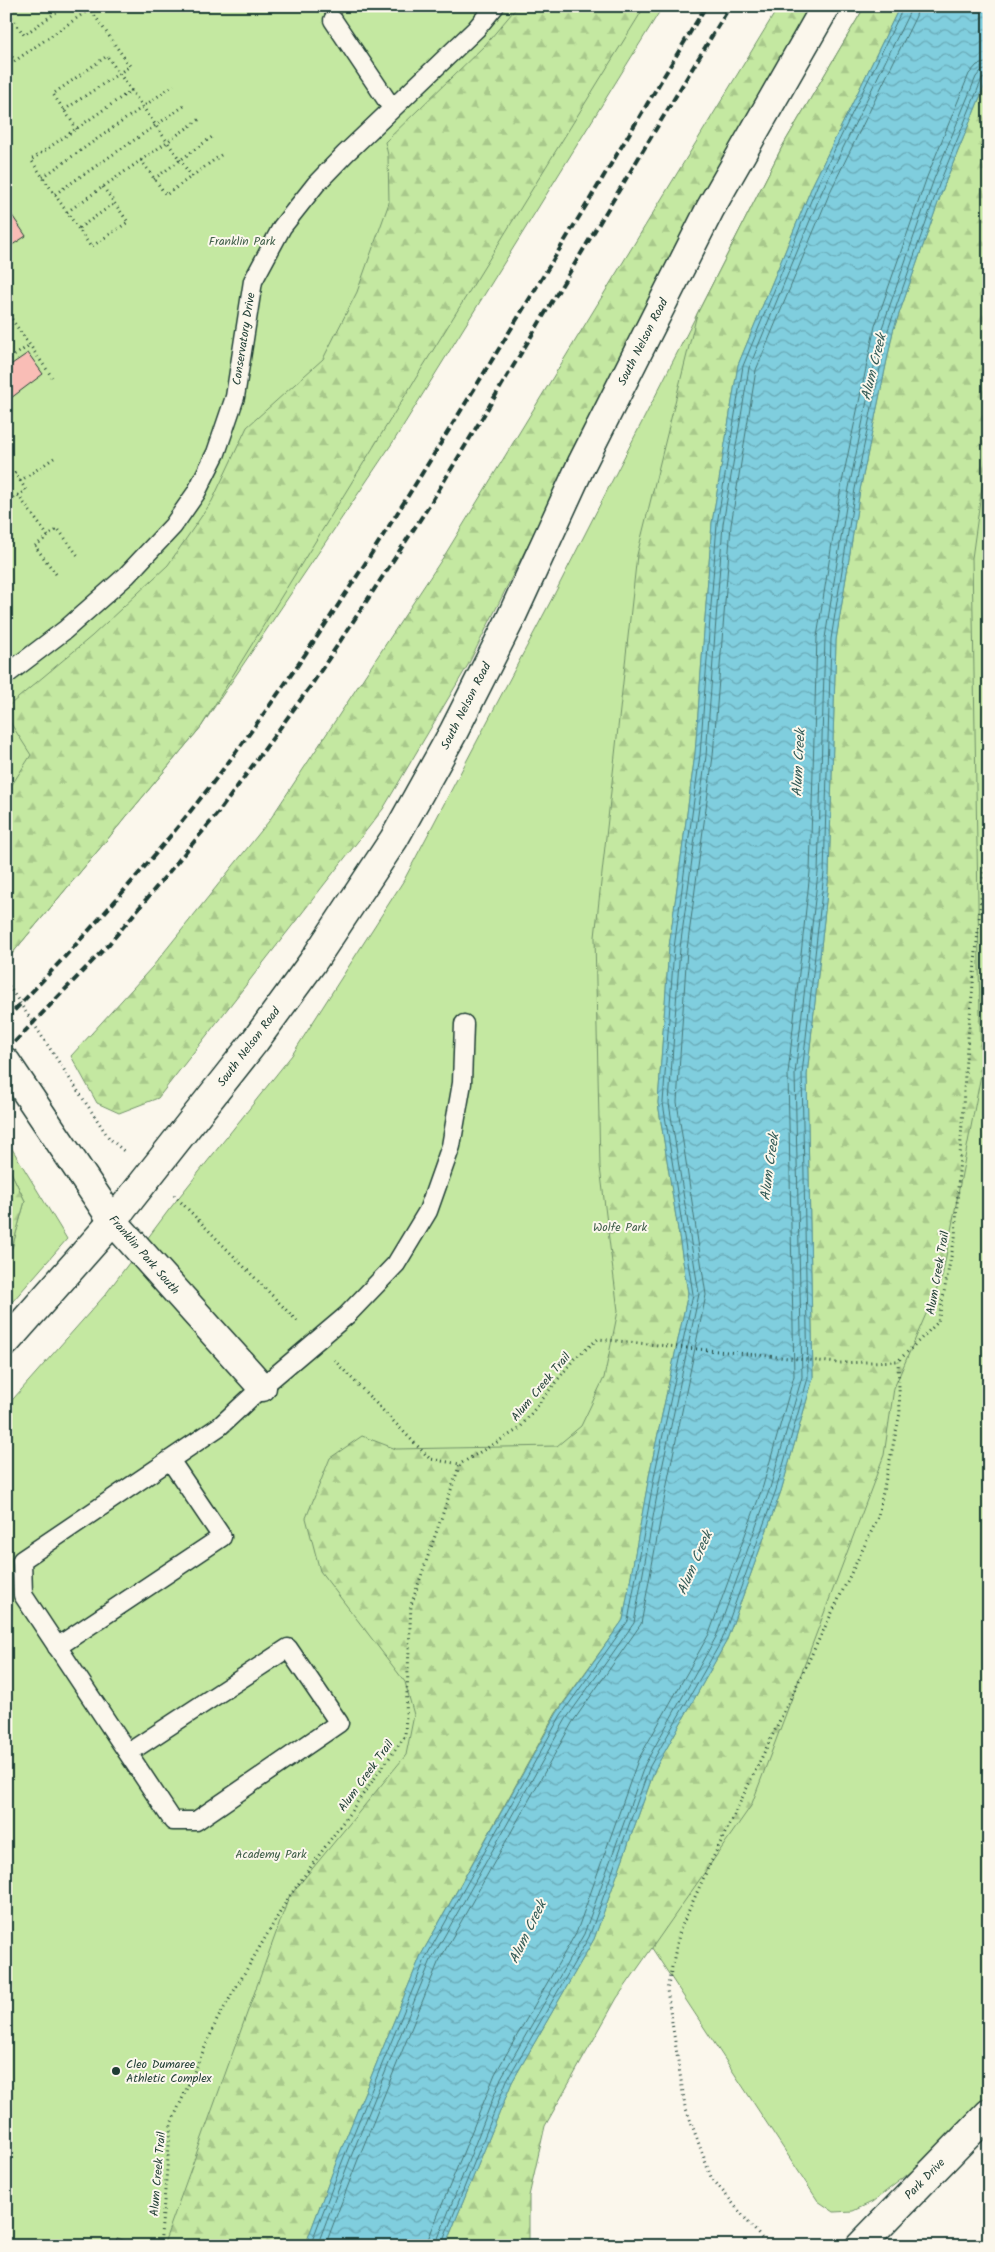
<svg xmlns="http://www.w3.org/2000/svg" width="995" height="2252" viewBox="0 0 995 2252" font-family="Kalam,sans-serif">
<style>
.green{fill:#c4e8a1;stroke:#72926a}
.forest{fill:url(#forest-firs);stroke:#72926a}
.water{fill:url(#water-waves);stroke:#59949a}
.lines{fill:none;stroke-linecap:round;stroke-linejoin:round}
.shore{stroke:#467778;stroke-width:1}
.building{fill:#f9bdb6;stroke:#1f3d34}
.lane-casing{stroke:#1f3d34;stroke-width:21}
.street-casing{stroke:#1f3d34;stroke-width:31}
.secondary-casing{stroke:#1f3d34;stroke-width:31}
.path{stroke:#1f3d34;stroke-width:3;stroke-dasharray:1 4;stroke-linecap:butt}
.lane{stroke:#fbf7ec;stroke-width:18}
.street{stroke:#fbf7ec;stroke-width:28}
.secondary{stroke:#fbf7ec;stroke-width:28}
.rail{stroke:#1f3d34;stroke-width:4;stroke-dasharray:8 4;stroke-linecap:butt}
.poi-dot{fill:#1f3d34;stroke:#fbf7ec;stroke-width:2}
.labels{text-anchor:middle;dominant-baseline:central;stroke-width:4;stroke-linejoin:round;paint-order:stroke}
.park-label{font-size:12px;fill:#405f4a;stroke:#fbf7ec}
.street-label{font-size:12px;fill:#1f3d34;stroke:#fbf7ec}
.poi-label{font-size:12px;fill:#1f3d34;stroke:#fbf7ec;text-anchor:start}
.water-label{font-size:14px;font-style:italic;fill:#325a56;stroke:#fbf7ec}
</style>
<defs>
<pattern id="forest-firs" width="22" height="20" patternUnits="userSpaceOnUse" patternTransform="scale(1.25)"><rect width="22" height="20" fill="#c4e8a1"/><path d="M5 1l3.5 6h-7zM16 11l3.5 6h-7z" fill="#a8c88b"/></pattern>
<pattern id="water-waves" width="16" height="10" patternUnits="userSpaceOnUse" patternTransform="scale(1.25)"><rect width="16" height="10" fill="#80cede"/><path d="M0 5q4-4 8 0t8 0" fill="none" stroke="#68a8b5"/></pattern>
</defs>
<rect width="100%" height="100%" fill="#fbf7ec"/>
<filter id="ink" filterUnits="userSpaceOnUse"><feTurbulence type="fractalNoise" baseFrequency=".02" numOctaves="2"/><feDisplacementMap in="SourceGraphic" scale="10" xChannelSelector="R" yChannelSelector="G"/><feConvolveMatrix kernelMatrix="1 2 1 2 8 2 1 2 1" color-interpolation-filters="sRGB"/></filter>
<g filter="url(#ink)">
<!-- green -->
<g class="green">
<polygon points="6,6 663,6 395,439 201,727 6,961"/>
<polygon points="865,6 989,6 989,2095 920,2165 872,2202 853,2211 834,2212 818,2201 577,1834 368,2246 6,2246 6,1407 105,1295 168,1211 292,1055 404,880 556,591 782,147"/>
<polygon points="6,1139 67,1239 6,1309 6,1254 12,1248 25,1201 6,1162"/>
</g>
<!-- forest -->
<g class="forest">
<polygon points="518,6 645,6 201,727 6,961 6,794 31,755 6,716 6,708 92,636 168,565 212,501 247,427 323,359 357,292 389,203 388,155 385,142 485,45"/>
<polygon points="779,6 821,6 612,376 468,665 383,809 158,1098 119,1113 97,1103 71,1056 153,966 269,821 446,553"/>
<polygon points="865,6 900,6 813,184 738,365 712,523 695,754 669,947 658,1103 688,1293 650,1471 623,1620 556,1713 421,1955 339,2155 305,2246 163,2246 289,1897 406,1755 414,1715 405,1682 320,1571 306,1518 330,1458 362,1436 396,1449 557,1446 581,1426 604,1378 618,1311 600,1167 595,937 637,555 697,314 782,147"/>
<polygon points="989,75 989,437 972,558 981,1075 942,1277 894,1388 884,1455 751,1806 617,1998 545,2126 529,2196 529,2246 445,2246 512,2082 594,1939 655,1769 726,1642 781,1491 813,1378 807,1075 829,874 836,640 860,490 893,331 945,183"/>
<polygon points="6,1162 25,1201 12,1248 6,1254"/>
</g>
<!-- water -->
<polygon class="water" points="900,6 989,6 989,75 945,183 893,331 860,490 836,640 829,874 807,1075 813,1378 781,1491 726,1642 655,1769 594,1939 512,2082 445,2246 305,2246 339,2155 421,1955 557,1713 623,1620 650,1471 688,1293 658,1103 669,947 695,754 712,523 738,365 813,184"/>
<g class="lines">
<!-- shore -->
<g class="shore">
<polyline points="310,2246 344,2157 426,1957 561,1715 628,1621 655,1472 693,1294 663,1103 674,948 700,755 717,524 743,366 817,186 904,6"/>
<polyline points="317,2246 350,2159 431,1960 566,1719 634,1623 661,1473 699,1294 669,1103 680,948 706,756 723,524 749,368 823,189 909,13 911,6"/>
<polyline points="325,2246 357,2162 438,1963 572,1723 641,1624 669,1474 706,1295 677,1102 687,949 713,756 731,525 756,370 830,192 916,16 918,6"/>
<polyline points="427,2246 429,2237 495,2074 577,1931 638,1760 709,1634 763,1486 794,1376 788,1074 810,872 817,637 841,487 875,326 927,177 969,74 977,65 989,62"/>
<polyline points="435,2246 501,2078 584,1934 645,1764 716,1637 770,1488 802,1377 795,1074 818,873 825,638 849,488 882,328 934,179 976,77 981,71 989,69"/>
<polyline points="441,2246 507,2080 589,1937 650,1766 722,1640 776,1490 808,1378 802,1074 824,873 831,639 855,489 888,330 940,182 982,79 989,76"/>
</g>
</g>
<!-- building -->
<g class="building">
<polygon points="7,208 26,236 6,249 6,209"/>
<polygon points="28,353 43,374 11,398 6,391 6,368"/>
<polygon points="117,2238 131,2243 130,2246 115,2246"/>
</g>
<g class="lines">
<!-- lane casing -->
<g class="lane-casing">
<g id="lane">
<polyline points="333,20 392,108"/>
<polyline points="6,675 65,630 126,576 173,526 196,493 216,453 235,397 253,281 282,227 316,184 345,154 476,29 495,6"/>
<polyline points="57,1647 222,1537 170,1460"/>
<polyline points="128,1753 288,1648 339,1723 196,1821 173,1821 23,1595 22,1560 220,1426 262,1387 347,1315 396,1264 428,1211 451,1146 462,1083 464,1024"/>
</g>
</g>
<!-- street casing -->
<g class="street-casing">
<g id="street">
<polyline points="6,1062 113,1221 262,1387"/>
<polyline points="860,2246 989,2113"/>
</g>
</g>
<!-- secondary casing -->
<g class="secondary-casing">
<polyline id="secondary" points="6,1342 113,1221 255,1041 312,963 394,839 454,731 510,620 582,463 710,209 826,6"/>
</g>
<!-- path -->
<g class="path">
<polyline points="6,9 24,35 65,6"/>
<polyline points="6,49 15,61"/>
<polyline points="6,67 90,9"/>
<polyline points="64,110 130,66 88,6"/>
<polyline points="77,129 53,94 107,56 192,177"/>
<polyline points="141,160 166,195 221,155"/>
<polyline points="43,177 174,85"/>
<polyline points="154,179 212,137"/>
<polyline points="103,187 128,222 91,247 31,160 132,90"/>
<polyline points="55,194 187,104"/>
<polyline points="67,212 200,119"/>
<polyline points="79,228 115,203"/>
<polyline points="6,311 52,377"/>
<polyline points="6,361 30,345"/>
<polyline points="6,405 8,408"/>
<polyline points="6,479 15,473 26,490 12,499 6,492"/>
<polyline points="20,481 54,458"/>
<polyline points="18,495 48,536"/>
<polyline points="56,574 35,546 58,529 79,557"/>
<polyline points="6,982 109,1138 126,1153"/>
<polyline points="174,1195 299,1323"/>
<polyline points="334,1360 430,1459 460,1464"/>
<polyline points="160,2246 171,2124 217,2020 289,1897 405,1736 411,1605 460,1464 519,1429 574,1359 598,1339 838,1363 898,1361 938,1322 955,1237 966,1058 989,815"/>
<polyline points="768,2246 711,2177 685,2106 667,1990 680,1930 708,1868 877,1520 900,1413 898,1361"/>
</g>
<!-- lane -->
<use href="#lane" class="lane"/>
<!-- street -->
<use href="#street" class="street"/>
<!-- secondary -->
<use href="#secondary" class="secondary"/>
<!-- rail -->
<g class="rail">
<path d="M 6,1019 C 81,941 152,862 218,776 C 303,664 378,545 452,425 C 538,286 622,146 706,6"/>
<polyline points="6,1051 109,944 218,813 312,684 429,506 730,6"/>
</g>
</g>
</g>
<!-- markers -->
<circle class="poi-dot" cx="116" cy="2071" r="5"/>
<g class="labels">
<!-- park labels -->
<g class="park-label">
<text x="242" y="241">Franklin Park</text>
<text x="620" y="1227">Wolfe Park</text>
<text x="271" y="1854">Academy Park</text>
</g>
<!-- street labels -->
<g class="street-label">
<text transform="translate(244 339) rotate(-81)">Conservatory Drive</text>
<text transform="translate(643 342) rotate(-63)">South Nelson Road</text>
<text transform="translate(466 706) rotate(-63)">South Nelson Road</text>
<text transform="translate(249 1047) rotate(-53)">South Nelson Road</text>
<text transform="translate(144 1255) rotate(49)">Franklin Park South</text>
<text transform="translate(938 1273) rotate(-80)">Alum Creek Trail</text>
<text transform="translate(541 1387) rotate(-50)">Alum Creek Trail</text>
<text transform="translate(366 1776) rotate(-54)">Alum Creek Trail</text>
<text transform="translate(158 2174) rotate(-85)">Alum Creek Trail</text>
<text transform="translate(925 2179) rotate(-46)">Park Drive</text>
</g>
<!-- poi labels -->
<g class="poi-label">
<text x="126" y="2064">Cleo Dumaree<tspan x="126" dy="14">Athletic Complex</tspan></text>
</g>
<!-- water labels -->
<g class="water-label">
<text transform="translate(874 367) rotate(-76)">Alum Creek</text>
<text transform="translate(799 763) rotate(-87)">Alum Creek</text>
<text transform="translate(770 1167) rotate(-82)">Alum Creek</text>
<text transform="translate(695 1563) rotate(-66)">Alum Creek</text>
<text transform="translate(528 1932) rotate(-64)">Alum Creek</text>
</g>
</g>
<!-- margin -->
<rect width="995" height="2252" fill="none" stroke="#fbf7ec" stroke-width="25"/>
<rect x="12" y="12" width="970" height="2227" fill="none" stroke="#1f3d34" stroke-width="2" filter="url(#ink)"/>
</svg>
